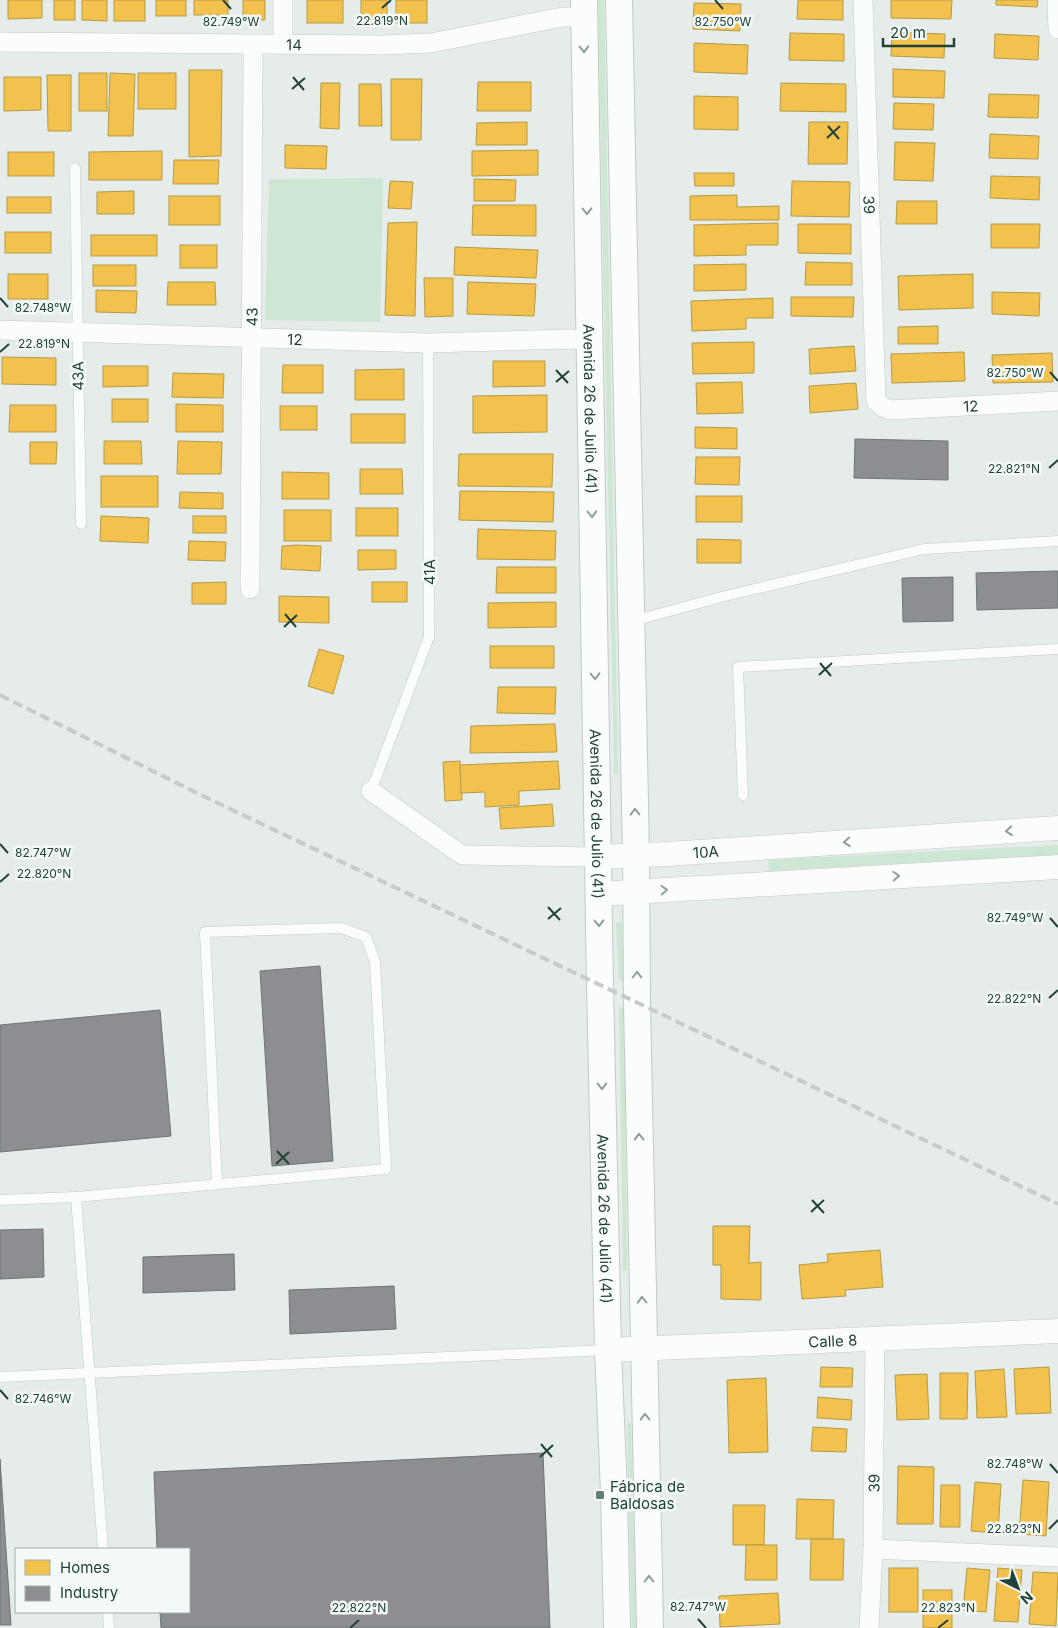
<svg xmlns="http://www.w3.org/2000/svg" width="1058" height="1628" viewBox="0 0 1058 1628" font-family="Inter,sans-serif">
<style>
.green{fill:#cee6d4}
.homes{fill:#f2c14e;stroke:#b39b47}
.industry{fill:#8d8d92;stroke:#6c7677}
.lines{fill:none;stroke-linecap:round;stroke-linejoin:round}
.service-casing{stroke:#c3c9c6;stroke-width:11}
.minor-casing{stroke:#c3c9c6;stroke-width:20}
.tertiary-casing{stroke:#c3c9c6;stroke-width:25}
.secondary-casing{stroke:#c1cac6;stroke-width:28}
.service{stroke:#fbfcfc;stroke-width:10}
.minor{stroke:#fbfcfc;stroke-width:19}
.tertiary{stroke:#fbfcfc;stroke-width:24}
.secondary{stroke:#fbfcfc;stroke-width:26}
.rail{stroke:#c7ccca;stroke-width:4;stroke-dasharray:10 5;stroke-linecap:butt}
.oneway{stroke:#8e9f9a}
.ticks{fill:none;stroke:#204237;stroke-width:2}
.poi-dot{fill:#657e75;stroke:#f4faf7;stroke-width:2}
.labels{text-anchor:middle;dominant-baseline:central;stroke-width:5;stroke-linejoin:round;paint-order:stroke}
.street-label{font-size:15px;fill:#204237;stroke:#f4faf7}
.poi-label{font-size:15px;fill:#204237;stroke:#f4faf7;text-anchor:start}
.ticks-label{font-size:12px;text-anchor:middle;fill:#204237;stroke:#f4faf7;stroke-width:5;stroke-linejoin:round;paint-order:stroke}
</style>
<rect width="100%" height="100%" fill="#e6ece9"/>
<!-- green -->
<g class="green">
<polygon points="598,0 604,0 618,774 614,774"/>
<polygon points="383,178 380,322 265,320 269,179"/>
<polygon points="1058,845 1058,855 769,871 768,860"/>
<polygon points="622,922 624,983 619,980 616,923"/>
<polygon points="619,1005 624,1009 627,1271 623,1271"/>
<polygon points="627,1422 631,1423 636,1628 632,1628"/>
</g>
<!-- homes -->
<g class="homes">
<polygon points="8,0 42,0 42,18 8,19"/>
<rect x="54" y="0" width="21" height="20"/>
<polygon points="82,0 107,0 107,21 82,20"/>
<rect x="114" y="0" width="31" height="21"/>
<rect x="156" y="0" width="30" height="16"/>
<rect x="194" y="0" width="34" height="15"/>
<polygon points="243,0 265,0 265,20 243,19"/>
<rect x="307" y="0" width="36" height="23"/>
<rect x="361" y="0" width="26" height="24"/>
<rect x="396" y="0" width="31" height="23"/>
<polygon points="798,0 843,0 843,20 797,19"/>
<polygon points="891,0 952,0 951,19 891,18"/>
<polygon points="996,0 1038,0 1037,7 996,5"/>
<polygon points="694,3 741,4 740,31 693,29"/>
<polygon points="892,32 945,34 944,58 891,56"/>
<polygon points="790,33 844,34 844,61 789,60"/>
<polygon points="995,34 1039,36 1038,60 994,58"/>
<polygon points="694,43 748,45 747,74 694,72"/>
<polygon points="893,69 945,71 944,98 893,97"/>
<polygon points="189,70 222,70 221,156 189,157"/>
<rect x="79" y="73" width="28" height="38"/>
<polygon points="110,73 135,74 133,136 108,136"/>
<rect x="138" y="73" width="38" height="36"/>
<polygon points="47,75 71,75 71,131 48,131"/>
<polygon points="4,77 41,77 41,110 4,111"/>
<polygon points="391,79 422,79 421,140 391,140"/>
<polygon points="478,82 531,82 531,111 477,111"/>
<polygon points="321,83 340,83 339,129 320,128"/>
<polygon points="781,83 846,84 846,112 780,111"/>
<polygon points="359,84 381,84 382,126 359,126"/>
<polygon points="989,94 1039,95 1038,118 988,117"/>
<polygon points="694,96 738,97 738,130 694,129"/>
<polygon points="894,103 934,104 933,130 893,129"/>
<polygon points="527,122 527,145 476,145 477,123"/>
<polygon points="809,122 848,122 847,164 808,164"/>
<polygon points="990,134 1039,136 1038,159 989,158"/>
<polygon points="895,142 935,143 933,181 894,180"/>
<polygon points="285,145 327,146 326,169 285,168"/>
<polygon points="538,150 538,175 472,176 472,151"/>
<polygon points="162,151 162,180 89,180 89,152"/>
<rect x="8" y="152" width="46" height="24"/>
<polygon points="174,160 219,160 218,184 173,184"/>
<polygon points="694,173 734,173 734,186 695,186"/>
<polygon points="991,176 1040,177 1039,200 990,198"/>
<polygon points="474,179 516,180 515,201 474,201"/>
<polygon points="390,181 413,182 411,209 388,208"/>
<polygon points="792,181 850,182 849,217 791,216"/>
<polygon points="134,191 134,214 97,214 97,192"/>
<polygon points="737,195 737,207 779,206 779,220 690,220 690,196"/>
<rect x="169" y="196" width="51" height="29"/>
<rect x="7" y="197" width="44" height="16"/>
<polygon points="897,201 937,201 937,224 896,224"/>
<polygon points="473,205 536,205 536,236 472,235"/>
<polygon points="417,222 415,316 385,315 388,223"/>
<polygon points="778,223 778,245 746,245 746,255 694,256 694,225"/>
<polygon points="798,224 851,224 851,254 798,253"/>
<polygon points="991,224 1040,224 1039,248 991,248"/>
<rect x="5" y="232" width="46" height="21"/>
<rect x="91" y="235" width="66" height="21"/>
<rect x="180" y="245" width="37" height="23"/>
<polygon points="455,247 538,250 536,278 454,275"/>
<polygon points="806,262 852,263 852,285 805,285"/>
<polygon points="746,264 746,290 694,291 694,265"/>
<rect x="93" y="265" width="43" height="21"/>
<rect x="8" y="274" width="40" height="25"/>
<polygon points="973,274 973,308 899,310 898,276"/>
<polygon points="424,278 453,278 453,316 425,317"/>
<polygon points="168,282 215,282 216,305 167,305"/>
<polygon points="468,282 536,284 534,316 467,314"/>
<polygon points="96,290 137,291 136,313 96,312"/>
<polygon points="992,292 1040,293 1039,316 992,314"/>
<polygon points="791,297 854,297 853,317 791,316"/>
<polygon points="773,298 773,318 746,318 746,329 692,331 691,301"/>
<polygon points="938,326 938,344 898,344 898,327"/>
<polygon points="754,342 754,373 693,374 692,343"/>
<polygon points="854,346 856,371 810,374 809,349"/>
<polygon points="964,352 965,381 892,383 891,354"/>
<polygon points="1052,353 1053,382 993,383 992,355"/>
<polygon points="2,357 56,358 56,385 2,384"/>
<polygon points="493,361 545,361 545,386 493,387"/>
<polygon points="283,365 323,365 323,393 282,393"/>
<polygon points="103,366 148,366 148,386 103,387"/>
<polygon points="404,369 404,400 355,400 355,370"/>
<polygon points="173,373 224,374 223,398 172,397"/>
<polygon points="742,382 743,413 697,414 696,383"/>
<polygon points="856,383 858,409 810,413 809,386"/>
<polygon points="547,395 547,432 473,433 473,396"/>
<rect x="112" y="399" width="36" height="23"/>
<polygon points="176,404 223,405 223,432 176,432"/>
<polygon points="10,405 56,405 56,432 9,432"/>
<rect x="280" y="406" width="37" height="24"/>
<rect x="351" y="414" width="54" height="29"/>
<polygon points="695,427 737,428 737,449 695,448"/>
<polygon points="104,441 141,441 142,464 104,464"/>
<polygon points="178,441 222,442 221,474 177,474"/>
<polygon points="30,442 57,442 56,464 30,464"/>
<polygon points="459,454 553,454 552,487 458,486"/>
<polygon points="696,457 740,457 739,485 695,484"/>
<polygon points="360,469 402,469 403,494 360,494"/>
<polygon points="282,472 329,473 329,499 282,499"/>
<rect x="101" y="476" width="57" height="31"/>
<polygon points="460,491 554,492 553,522 459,520"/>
<polygon points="180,492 223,493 223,509 179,508"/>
<rect x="696" y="496" width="46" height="26"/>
<rect x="356" y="508" width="42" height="28"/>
<rect x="284" y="510" width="47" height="31"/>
<polygon points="101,516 149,518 148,543 100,541"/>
<rect x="193" y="516" width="33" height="17"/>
<polygon points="478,529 556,531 555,560 477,559"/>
<polygon points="697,539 741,540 741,563 697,563"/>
<polygon points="189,541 226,542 225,561 188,560"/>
<polygon points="297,545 321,546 320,571 281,569 282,546"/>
<polygon points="358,550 396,550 396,569 358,570"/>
<polygon points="497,567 556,567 556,593 496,593"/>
<polygon points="226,582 226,604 192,604 192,583"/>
<rect x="372" y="582" width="35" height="20"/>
<polygon points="279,596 329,597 329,623 279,622"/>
<polygon points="556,602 556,627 488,628 488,603"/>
<rect x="490" y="646" width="64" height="22"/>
<polygon points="319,649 344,656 333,694 308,686"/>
<polygon points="498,687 556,687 555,714 497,713"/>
<polygon points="555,724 557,752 470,753 471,726"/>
<polygon points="460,761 462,800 445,801 443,762"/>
<polygon points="558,761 560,789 519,791 519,805 485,807 485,792 461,793 460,765"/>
<polygon points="552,804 554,826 501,829 499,808"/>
<polygon points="713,1226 750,1226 749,1263 761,1262 761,1300 721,1299 721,1265 713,1265"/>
<polygon points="880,1250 883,1287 845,1290 846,1296 802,1299 799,1265 828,1262 827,1254"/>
<polygon points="821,1367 853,1368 852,1387 820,1387"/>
<polygon points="1049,1367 1051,1413 1016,1414 1014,1369"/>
<polygon points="1004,1369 1007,1417 977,1418 975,1371"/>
<polygon points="940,1373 968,1373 967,1419 940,1419"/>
<polygon points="927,1374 929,1419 897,1420 895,1375"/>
<polygon points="766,1378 768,1452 729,1453 727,1380"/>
<polygon points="818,1397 852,1400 851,1420 817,1418"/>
<polygon points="813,1427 847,1429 846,1452 811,1451"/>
<polygon points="898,1466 934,1467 933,1524 897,1524"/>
<polygon points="1023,1480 1049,1482 1046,1536 1019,1534"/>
<polygon points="975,1482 1001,1484 998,1533 971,1531"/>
<polygon points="941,1485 960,1485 960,1527 940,1527"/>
<polygon points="797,1499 834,1500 833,1539 796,1539"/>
<polygon points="733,1505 765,1505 764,1545 733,1545"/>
<polygon points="811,1539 844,1539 843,1580 810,1580"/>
<polygon points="746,1545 777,1545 777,1580 745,1580"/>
<rect x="889" y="1568" width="29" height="44"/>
<polygon points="967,1568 990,1570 986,1612 963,1610"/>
<polygon points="998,1568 1022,1570 1018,1622 994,1621"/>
<polygon points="1033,1572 1058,1573 1056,1626 1029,1624"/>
<rect x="923" y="1590" width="29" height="38"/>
<polygon points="778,1593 780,1624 720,1627 719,1596"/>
</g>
<!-- industry -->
<g class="industry">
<polygon points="855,439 948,441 948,480 854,478"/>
<polygon points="1058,571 1058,608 977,610 976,573"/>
<polygon points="953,577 953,621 903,622 902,578"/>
<polygon points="320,966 333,1161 272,1166 260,971"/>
<polygon points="160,1010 171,1136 0,1152 0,1025"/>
<polygon points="43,1229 44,1277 0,1279 0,1230"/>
<polygon points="234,1254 235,1290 143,1293 143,1257"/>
<polygon points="394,1286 396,1329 290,1334 289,1290"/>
<polygon points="543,1453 550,1628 161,1628 160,1612 189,1612 189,1549 157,1549 154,1472"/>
<polygon points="0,1459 11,1625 0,1625"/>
</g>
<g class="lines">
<!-- service casing -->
<g class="service-casing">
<g id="service">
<polyline points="75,168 81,524"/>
<polyline points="633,621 725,596 924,549 1058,541"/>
<polyline points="371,791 429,637 428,343"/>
<polyline points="743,795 738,667 1058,649"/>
<polyline points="0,1200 76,1197"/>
<polyline points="0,1377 607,1350"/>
<polyline points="103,1549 76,1197 386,1169 375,962 366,937 341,928 205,932 217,1184"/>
<polyline points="108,1612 109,1628"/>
</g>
</g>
<!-- minor casing -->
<g class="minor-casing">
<g id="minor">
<polyline points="283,0 283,44"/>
<path id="s1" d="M 863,0 L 876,401 L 883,407 L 890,410 L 1058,401"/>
<polyline points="1057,0 1058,29"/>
<path id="s2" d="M 0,42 L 382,45 L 431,43 L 562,17 L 584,17"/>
<path id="s3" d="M 0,330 L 428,343 L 568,339 L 589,340"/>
<path id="s4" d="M 250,589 L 253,45"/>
<polyline points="371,791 462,855 598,857"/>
<polyline points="873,1549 1058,1557"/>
<path id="s5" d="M 869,1628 L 873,1549 L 875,1338"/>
</g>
</g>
<!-- tertiary casing -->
<g class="tertiary-casing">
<g id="tertiary">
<path id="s6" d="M 598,857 L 668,854 L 1058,828"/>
<polyline points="598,894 1058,867"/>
<path id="s7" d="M 608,1350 L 1058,1331"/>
</g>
</g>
<!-- secondary casing -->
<g class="secondary-casing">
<g id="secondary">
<path id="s8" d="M 584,0 L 600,985 L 608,1350 L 614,1492 L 617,1628"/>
<polyline points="619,0 636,855 637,1003 650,1628"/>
</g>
</g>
<!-- service -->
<use href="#service" class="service"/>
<!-- minor -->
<use href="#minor" class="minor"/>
<!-- tertiary -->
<use href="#tertiary" class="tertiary"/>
<!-- secondary -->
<use href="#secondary" class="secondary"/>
<!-- rail -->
<polyline class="rail" points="0,695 203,796 659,1013 1058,1204"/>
</g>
<!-- one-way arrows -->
<defs><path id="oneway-chevron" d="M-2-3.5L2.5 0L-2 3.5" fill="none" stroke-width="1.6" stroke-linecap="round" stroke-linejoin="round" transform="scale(1.25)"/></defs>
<g class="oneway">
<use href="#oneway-chevron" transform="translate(584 49) rotate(89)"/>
<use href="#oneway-chevron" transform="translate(587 211) rotate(89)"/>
<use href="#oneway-chevron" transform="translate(592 514) rotate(89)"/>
<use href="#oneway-chevron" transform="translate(595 676) rotate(89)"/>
<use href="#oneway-chevron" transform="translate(635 812) rotate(-91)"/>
<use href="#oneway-chevron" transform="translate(1009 831) rotate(176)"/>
<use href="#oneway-chevron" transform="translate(847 842) rotate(176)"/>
<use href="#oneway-chevron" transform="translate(896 876) rotate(-3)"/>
<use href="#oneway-chevron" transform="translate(664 890) rotate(-3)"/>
<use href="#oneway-chevron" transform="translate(599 923) rotate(89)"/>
<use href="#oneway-chevron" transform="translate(637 975) rotate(-90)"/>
<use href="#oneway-chevron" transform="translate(602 1086) rotate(89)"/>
<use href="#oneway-chevron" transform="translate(639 1137) rotate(-91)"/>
<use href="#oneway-chevron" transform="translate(642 1300) rotate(-91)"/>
<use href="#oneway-chevron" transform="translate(645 1417) rotate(-91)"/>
<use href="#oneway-chevron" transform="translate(649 1579) rotate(-91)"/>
</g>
<!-- ticks -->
<path class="ticks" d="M 223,0 L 231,9M 715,0 L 723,9M 382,8 L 391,0M 293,77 L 304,90M 292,89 L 305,78M 828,126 L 839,139M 827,138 L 840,126M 0,298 L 8,307M 0,352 L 9,344M 556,370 L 568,383M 1050,372 L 1058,381M 556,382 L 569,371M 1049,468 L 1058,460M 285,614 L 296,627M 284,627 L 297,615M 820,663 L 831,676M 819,675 L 832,663M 0,844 L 8,853M 0,882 L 9,874M 548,907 L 560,920M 1050,918 L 1058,927M 548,919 L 561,908M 1049,998 L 1058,990M 277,1151 L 289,1164M 276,1164 L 289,1152M 812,1200 L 824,1213M 811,1212 L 824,1200M 0,1390 L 8,1399M 541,1444 L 552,1457M 540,1457 L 553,1445M 1050,1464 L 1058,1473M 1049,1529 L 1058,1520M 698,1619 L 706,1628M 350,1628 L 359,1620M 938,1628 L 948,1620"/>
<!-- markers -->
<rect class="poi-dot" x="595" y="1490" width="10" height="10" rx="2.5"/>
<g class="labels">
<!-- street labels -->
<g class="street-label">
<text stroke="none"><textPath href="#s2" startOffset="294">14</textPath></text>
<text stroke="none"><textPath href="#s1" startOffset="205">39</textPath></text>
<text stroke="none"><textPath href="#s4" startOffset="272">43</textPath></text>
<text stroke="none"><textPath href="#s3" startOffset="295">12</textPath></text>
<text transform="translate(78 376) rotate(-91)">43A</text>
<text stroke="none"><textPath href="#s1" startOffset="499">12</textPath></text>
<text stroke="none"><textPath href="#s8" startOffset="409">Avenida 26 de Julio (41)</textPath></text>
<text transform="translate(429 572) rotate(-90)">41A</text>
<text stroke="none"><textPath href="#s8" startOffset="814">Avenida 26 de Julio (41)</textPath></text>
<text stroke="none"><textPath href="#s6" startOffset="108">10A</textPath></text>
<text stroke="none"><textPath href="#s8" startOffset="1219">Avenida 26 de Julio (41)</textPath></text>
<text stroke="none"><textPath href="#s7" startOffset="225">Calle 8</textPath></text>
<text stroke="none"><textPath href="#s5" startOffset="145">39</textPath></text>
</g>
<!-- poi labels -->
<g class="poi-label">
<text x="610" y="1486">Fábrica de<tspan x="610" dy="17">Baldosas</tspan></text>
</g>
</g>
<g class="ticks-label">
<text x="382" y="25">22.819°N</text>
<text x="231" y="26">82.749°W</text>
<text x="723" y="26">82.750°W</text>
<text x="43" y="312">82.748°W</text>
<text x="44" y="348">22.819°N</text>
<text x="1015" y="377">82.750°W</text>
<text x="1014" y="473">22.821°N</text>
<text x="43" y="857">82.747°W</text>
<text x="44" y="878">22.820°N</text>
<text x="1015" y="922">82.749°W</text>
<text x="1014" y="1003">22.822°N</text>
<text x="43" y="1403">82.746°W</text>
<text x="1015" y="1468">82.748°W</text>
<text x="1014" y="1533">22.823°N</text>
<text x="698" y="1611">82.747°W</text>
<text x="359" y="1612">22.822°N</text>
<text x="948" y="1612">22.823°N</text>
</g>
<!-- legend -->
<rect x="15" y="1548" width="175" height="65" fill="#f4faf7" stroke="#9fb0aa"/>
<rect x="25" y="1560" width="25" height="15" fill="#f2c14e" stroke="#9fb0aa"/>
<text x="60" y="1573" font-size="15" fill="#204237">Homes</text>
<rect x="25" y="1586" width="25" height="15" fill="#8d8d92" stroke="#9fb0aa"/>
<text x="60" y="1598" font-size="15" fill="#204237">Industry</text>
<!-- north arrow -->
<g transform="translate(1018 1588) rotate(138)" stroke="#f4faf7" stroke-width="4" paint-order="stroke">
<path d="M0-4L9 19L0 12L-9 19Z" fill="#204237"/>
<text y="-8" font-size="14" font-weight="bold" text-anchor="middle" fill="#204237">N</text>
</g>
<!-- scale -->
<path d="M883 38v8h71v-8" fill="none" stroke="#204237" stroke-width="2.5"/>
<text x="890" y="38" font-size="15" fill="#204237" stroke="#f4faf7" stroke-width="4" paint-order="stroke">20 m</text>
</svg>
